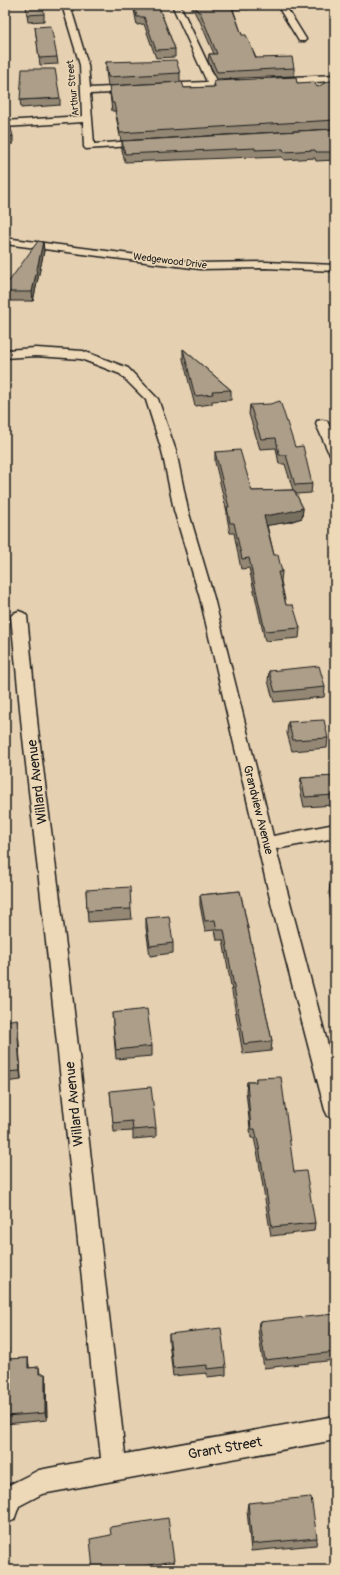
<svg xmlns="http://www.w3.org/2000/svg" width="340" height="1575" viewBox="0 0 340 1575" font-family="Pangolin,sans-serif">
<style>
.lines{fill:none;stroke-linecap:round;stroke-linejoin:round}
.street-casing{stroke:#1c1c1c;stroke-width:3}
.street{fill:#edd8b7;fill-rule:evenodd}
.wall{fill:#948875;stroke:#1c1c1c}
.shaded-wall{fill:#786f5f;stroke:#1c1c1c}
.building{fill:#ac9e88;stroke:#1c1c1c}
.labels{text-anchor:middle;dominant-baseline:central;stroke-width:3;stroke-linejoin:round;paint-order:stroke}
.far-street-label{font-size:10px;fill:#1c1c1c;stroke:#edd8b7}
.street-label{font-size:12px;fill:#1c1c1c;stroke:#edd8b7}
.near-street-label{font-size:14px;fill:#1c1c1c;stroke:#edd8b7}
</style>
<rect width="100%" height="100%" fill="#e5d0b1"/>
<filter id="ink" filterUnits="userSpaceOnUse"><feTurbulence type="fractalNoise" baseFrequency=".025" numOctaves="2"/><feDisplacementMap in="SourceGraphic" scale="8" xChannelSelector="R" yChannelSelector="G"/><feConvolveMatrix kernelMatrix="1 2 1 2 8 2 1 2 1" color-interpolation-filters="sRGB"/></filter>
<g filter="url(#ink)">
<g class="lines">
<!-- street casing -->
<g class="street-casing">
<g id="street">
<polygon points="62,5 70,5 88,65 90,88 133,86 138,89 133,92 90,94 94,144 144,140 147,141 149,143 147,145 86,149 84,147 83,122 5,127 5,121 82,116 80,65"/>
<polygon points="172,5 180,5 216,81 237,80 240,81 242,83 240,85 213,88 158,89 156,87 158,85 161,84 207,82"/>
<polygon points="277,5 285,5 306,39 305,41 299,41"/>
<polygon points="335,75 335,81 273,84 268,81 273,78"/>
<polygon points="5,238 200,263 265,262 335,265 335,271 265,268 200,269 5,244"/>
<polygon points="36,348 83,351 128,368 158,399 176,451 188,510 214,598 273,836 335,824 335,838 276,849 335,1072 335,1119 328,1116 325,1110 272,907 200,598 174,510 162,451 146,400 120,374 81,359 36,356 5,358 5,350"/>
<polygon points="322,420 327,421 335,437 335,455 330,454 328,451 316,424 317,421"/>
<polygon points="19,611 24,613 27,616 38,729 70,977 125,1454 335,1416 335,1440 42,1494 19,1506 14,1520 5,1524 5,1487 39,1470 101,1458 50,977 22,729 11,616 14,613"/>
</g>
</g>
<!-- street -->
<use href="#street" class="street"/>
</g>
<!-- wall -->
<g class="wall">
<polygon points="26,5 44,14 44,21 28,22"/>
<polygon points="133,5 158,5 175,49 175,57 156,58 144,24 137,25"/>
<polygon points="191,5 250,5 250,9 233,9 242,35 256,58 294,68 294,76 217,79 208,61 209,54 214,54 199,19 198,19"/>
<polygon points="35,27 57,57 58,64 40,65"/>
<polygon points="334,53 335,53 335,65 333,61"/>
<polygon points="106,62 180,73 180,82 108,86 106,71"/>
<polygon points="214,81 297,83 317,87 335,81 335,129 121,141 115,111 112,111 110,94 109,86 184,88 214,87"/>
<polygon points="60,98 60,105 21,108 20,100"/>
<polygon points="335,129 335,160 316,161 315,158 284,160 282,157 255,158 254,157 125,162 122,150 122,141"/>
<polygon points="43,242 44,251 33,301 5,301 5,287"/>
<polygon points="183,349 231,390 231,400 212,401 212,404 195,406 183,359"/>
<polygon points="250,405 295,447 312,484 311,493 296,494 303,508 302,518 289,522 267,525 274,555 282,572 281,581 286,605 300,628 299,638 265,641 249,568 241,569 234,533 230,533 227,517 227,512 215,462 215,452 252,491 293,490 285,464 279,464 276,448 260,449 249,414"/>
<polygon points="269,671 325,687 324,697 274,702 268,681"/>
<polygon points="288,722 328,738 327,748 292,751 287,733"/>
<polygon points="335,776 335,805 304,807 300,788 301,778"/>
<polygon points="330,884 335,884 335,914 334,914 329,893"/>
<polygon points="86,890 131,909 132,919 88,922"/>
<polygon points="240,891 272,1041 271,1051 243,1054 223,940 217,940 215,930 205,931 200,905 200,895"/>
<polygon points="146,918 173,943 173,953 150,956 146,928"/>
<polygon points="112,1013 152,1046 152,1056 116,1059"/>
<polygon points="5,1021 18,1029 21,1080 5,1082"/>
<polygon points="256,1078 315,1223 314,1231 271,1236 258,1156 254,1138 251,1138 246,1091 247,1082 256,1082"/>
<polygon points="110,1091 156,1128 156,1137 133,1139 133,1131 114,1132"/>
<polygon points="335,1319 335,1360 264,1368 258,1330 259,1322"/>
<polygon points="169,1334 226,1367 226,1375 207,1377 207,1373 173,1376 169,1342"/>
<polygon points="7,1341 8,1350 8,1359 28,1358 29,1368 39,1367 40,1374 45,1374 46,1382 47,1420 5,1424 5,1342"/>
<polygon points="248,1503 317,1538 316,1545 251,1551 247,1510"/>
<polygon points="174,1561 174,1568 159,1570 93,1570"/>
</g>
<!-- shaded-wall -->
<g class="shaded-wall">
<polygon points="5,112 7,112 8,119 5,120"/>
<polygon points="13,136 13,144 5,144 5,137"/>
<polygon points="43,242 44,251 33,301 32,292"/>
<polygon points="303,508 302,518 289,522 264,526 264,516"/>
<polygon points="17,1019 18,1029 21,1080 20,1071"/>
<polygon points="7,1341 8,1350 8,1367 7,1359"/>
<polygon points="28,1358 29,1366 29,1376 28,1368"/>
<polygon points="45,1374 46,1382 47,1420 45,1413"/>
</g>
<!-- building -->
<g class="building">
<polygon points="26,5 43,5 44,14 27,15"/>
<polygon points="134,5 158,5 175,49 156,50 144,17 137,17"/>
<polygon points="194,5 231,5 242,35 246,35 256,58 292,57 294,68 217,72 209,54 217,54 200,12 198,12"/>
<polygon points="51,26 57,57 39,58 35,27"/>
<polygon points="176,60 180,73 108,77 106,62"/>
<polygon points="22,69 55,69 60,98 20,100"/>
<polygon points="296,77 297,83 314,82 317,87 329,81 335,81 335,120 120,133 114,103 112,103 109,86 182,82 184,88 215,87 214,81"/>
<polygon points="5,101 7,112 5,112"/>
<polygon points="5,120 9,121 13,136 5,137"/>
<polygon points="335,129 335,152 316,152 315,150 284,152 283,149 255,150 255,148 125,154 122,141"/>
<polygon points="38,241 43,242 32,292 5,292 5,287"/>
<polygon points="183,349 231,390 212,391 213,394 195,396"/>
<polygon points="280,401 295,447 303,446 312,484 295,485 286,455 279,455 276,438 261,439 250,405 270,404"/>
<polygon points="240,450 252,491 294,490 303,508 289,512 264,516 274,555 278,555 282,572 278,572 286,605 293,605 300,628 265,631 249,558 242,559 234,523 230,523 227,507 229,507 215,452"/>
<polygon points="319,666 325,687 275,692 269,671"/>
<polygon points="324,720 328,738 293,740 288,722"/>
<polygon points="335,776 335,795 305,797 301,778"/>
<polygon points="330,884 335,884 335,904"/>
<polygon points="130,887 131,909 87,911 86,890"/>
<polygon points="240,891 272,1041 244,1044 224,930 217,930 215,920 205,921 200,895"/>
<polygon points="169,916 173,943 150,946 146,918"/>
<polygon points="147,1009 152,1046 116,1050 112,1013"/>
<polygon points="17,1019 20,1071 5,1072 5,1021"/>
<polygon points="281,1077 294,1172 306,1171 315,1223 272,1227 259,1147 255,1129 251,1129 247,1082 256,1082 256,1078"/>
<polygon points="151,1087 156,1128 133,1130 132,1121 113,1123 110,1091"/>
<polygon points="334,1314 335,1319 335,1352 265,1360 259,1322"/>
<polygon points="221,1328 226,1367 207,1369 207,1365 173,1368 169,1334"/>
<polygon points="7,1341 7,1359 28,1358 28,1368 39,1367 39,1374 45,1374 45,1413 5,1416 5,1342"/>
<polygon points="311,1497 317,1538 252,1544 248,1503"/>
<polygon points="168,1518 174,1561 119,1570 93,1570 90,1539 111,1535 110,1527"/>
</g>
</g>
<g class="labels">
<!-- far-street labels -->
<g class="far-street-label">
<text transform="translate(73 88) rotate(-96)">Arthur Street</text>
<text transform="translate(170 261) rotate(7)">Wedgewood Drive</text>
</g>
<!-- street labels -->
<g class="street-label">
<text transform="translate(258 810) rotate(76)">Grandview Avenue</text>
</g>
<!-- near-street labels -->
<g class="near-street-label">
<text transform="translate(37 782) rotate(-97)">Willard Avenue</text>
<text transform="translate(74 1104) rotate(-96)">Willard Avenue</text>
<text transform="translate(225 1448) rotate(-10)">Grant Street</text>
</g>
</g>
<!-- margin -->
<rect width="340" height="1575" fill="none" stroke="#edd8b7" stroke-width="20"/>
<rect x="10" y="10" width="320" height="1555" fill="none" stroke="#1c1c1c" stroke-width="1.5" filter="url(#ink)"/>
</svg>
